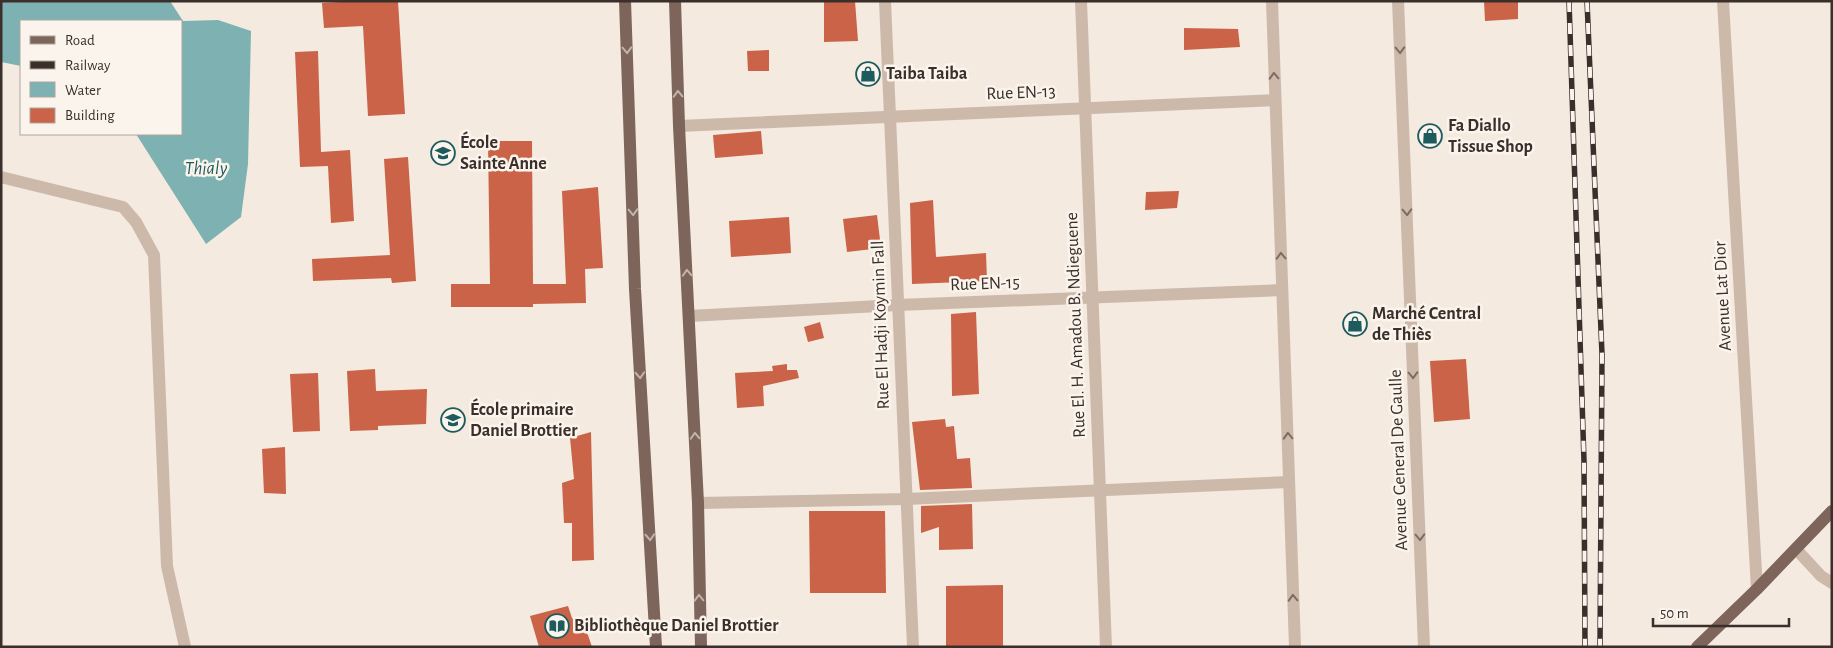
<svg xmlns="http://www.w3.org/2000/svg" width="1833" height="648" viewBox="0 0 1833 648" font-family="'Alegreya Sans',sans-serif">
<style>
.water{fill:#7db1b2}
.building{fill:#ca6347}
.lines{fill:none;stroke-linecap:round;stroke-linejoin:round}
.minor{stroke:#cdb9aa;stroke-width:12}
.major{stroke:#7d655b;stroke-width:12}
.rail-casing{stroke:#3a2f2a;stroke-width:5.5}
.rail{stroke:#fbf4ec;stroke-width:4;stroke-dasharray:11;stroke-linecap:butt}
.oneway{stroke:#c2b4ab}
.oneway2{stroke:#7c6d64}
.labels{text-anchor:middle;dominant-baseline:central;stroke-width:5;stroke-linejoin:round;paint-order:stroke}
.poi-label{font-size:18px;font-weight:bold;fill:#3a2f2a;stroke:#fbf4ec;text-anchor:start}
.street-label{font-size:18px;fill:#3a2f2a;stroke:#fbf4ec}
.water-label{font-size:19px;font-style:italic;fill:#1d5b5e;stroke:#fbf4ec}
</style>
<rect width="100%" height="100%" fill="#f4eadf"/>
<!-- water -->
<polygon class="water" points="1,1 170,1 183,21 218,20 251,31 248,164 241,217 206,244 136,134 181,134 181,21 21,21 21,66 1,62"/>
<!-- building -->
<g class="building">
<polygon points="357,1 398,1 405,114 368,116 363,26 324,28 322,3"/>
<polygon points="824,1 855,1 858,41 824,42"/>
<polygon points="1484,1 1518,1 1518,19 1485,21"/>
<polygon points="1184,28 1238,29 1240,47 1184,50"/>
<polygon points="769,50 769,71 748,71 747,51"/>
<polygon points="318,51 321,152 350,150 354,221 331,223 328,166 300,167 295,52"/>
<polygon points="761,131 763,154 715,158 713,135"/>
<polygon points="488,141 532,141 533,284 566,284 562,191 598,187 603,268 585,269 586,303 533,304 533,307 451,307 451,284 490,284"/>
<polygon points="408,157 416,281 392,283 391,278 313,281 312,259 390,255 384,159"/>
<polygon points="1179,191 1177,208 1145,210 1146,192"/>
<polygon points="933,200 936,257 986,253 987,281 912,284 910,203"/>
<polygon points="877,215 881,248 847,252 843,219"/>
<polygon points="789,217 791,253 731,257 729,221"/>
<polygon points="976,312 979,394 952,396 951,314"/>
<polygon points="820,322 824,338 808,342 804,327"/>
<polygon points="1466,359 1470,419 1434,422 1430,361"/>
<polygon points="787,364 787,370 797,370 799,378 763,386 764,406 737,408 735,373 773,371 772,366"/>
<polygon points="375,369 376,391 427,389 426,424 378,426 378,430 350,431 347,371"/>
<polygon points="318,373 320,431 293,432 290,374"/>
<polygon points="945,419 946,427 954,426 957,459 970,458 972,488 920,490 912,422"/>
<polygon points="591,432 594,560 572,561 572,523 564,523 562,483 574,479 570,438"/>
<polygon points="285,447 286,494 264,493 262,449"/>
<polygon points="972,504 973,549 939,550 939,527 921,533 921,506"/>
<polygon points="809,511 885,511 886,593 810,593"/>
<polygon points="1003,585 1003,647 946,647 946,586"/>
<polygon points="568,606 572,618 588,635 592,647 539,647 530,616"/>
</g>
<g class="lines">
<!-- minor -->
<g class="minor">
<polyline points="885,1 913,647"/>
<polyline points="1081,1 1106,647"/>
<polyline points="1272,1 1295,647"/>
<polyline points="1398,1 1424,647"/>
<polyline points="1723,1 1757,589"/>
<polyline points="679,126 1275,100"/>
<polyline points="1,177 123,207 136,222 154,255 167,566 185,647"/>
<polyline points="689,316 898,305 1282,290"/>
<polyline points="698,503 906,499 1289,482"/>
<polyline points="1796,549 1821,576 1832,583"/>
</g>
<!-- major -->
<g class="major">
<polyline points="625,1 635,289 656,647"/>
<polyline points="675,1 679,126 698,503 701,647"/>
<polyline points="1697,647 1757,589 1832,511"/>
</g>
<!-- rail casing -->
<g class="rail-casing">
<g id="rail">
<polyline points="1569,1 1584,461 1585,647"/>
<polyline points="1587,1 1602,354 1600,647"/>
</g>
</g>
<!-- rail -->
<use href="#rail" class="rail"/>
</g>
<!-- one-way arrows -->
<defs><path id="oneway-chevron" d="M-2-3.5L2.5 0L-2 3.5" fill="none" stroke-width="1.6" stroke-linecap="round" stroke-linejoin="round" transform="scale(1.25)"/></defs>
<g class="oneway">
<use href="#oneway-chevron" transform="translate(627 50) rotate(88)"/>
<use href="#oneway-chevron" transform="translate(678 94) rotate(-92)"/>
<use href="#oneway-chevron" transform="translate(633 212) rotate(88)"/>
<use href="#oneway-chevron" transform="translate(687 273) rotate(-93)"/>
<use href="#oneway-chevron" transform="translate(640 375) rotate(87)"/>
<use href="#oneway-chevron" transform="translate(695 436) rotate(-93)"/>
<use href="#oneway-chevron" transform="translate(650 537) rotate(87)"/>
<use href="#oneway-chevron" transform="translate(699 598) rotate(-92)"/>
</g>
<g class="oneway2">
<use href="#oneway-chevron" transform="translate(1400 50) rotate(88)"/>
<use href="#oneway-chevron" transform="translate(1274 76) rotate(-92)"/>
<use href="#oneway-chevron" transform="translate(1407 212) rotate(88)"/>
<use href="#oneway-chevron" transform="translate(1281 256) rotate(-92)"/>
<use href="#oneway-chevron" transform="translate(1413 375) rotate(88)"/>
<use href="#oneway-chevron" transform="translate(1288 436) rotate(-92)"/>
<use href="#oneway-chevron" transform="translate(1420 537) rotate(88)"/>
<use href="#oneway-chevron" transform="translate(1293 598) rotate(-92)"/>
</g>
<!-- icons -->
<defs>
<g id="shop-ring" transform="scale(1.25)"><circle r="9.5" fill="#fbf4ec" stroke="#1d5b5e" stroke-width="1.5"/><path d="M-5-2.5h2.3a2.7 3.5 0 0 1 5.4 0H5L5.5 6h-11ZM-1.5-2.5h3a1.5 2.3 0 0 0-3 0Z" fill="#1d5b5e"/></g>
<g id="school-ring" transform="scale(1.25)"><circle r="9.5" fill="#fbf4ec" stroke="#1d5b5e" stroke-width="1.5"/><path d="M0-5L7-2L0 1L-7-2ZM-4 1L0 2.5L4 1V4Q0 6-4 4Z" fill="#1d5b5e"/></g>
<g id="library-ring" transform="scale(1.25)"><circle r="9.5" fill="#fbf4ec" stroke="#1d5b5e" stroke-width="1.5"/><path d="M-6-4Q-3-5.5-.7-3.5V5Q-3 3-6 4ZM6-4Q3-5.5 .7-3.5V5Q3 3 6 4Z" fill="#1d5b5e"/></g>
</defs>
<g fill-rule="evenodd">
<use href="#shop-ring" x="868" y="74"/>
<use href="#shop-ring" x="1430" y="136"/>
<use href="#school-ring" x="443" y="153"/>
<use href="#shop-ring" x="1355" y="324"/>
<use href="#school-ring" x="453" y="420"/>
<use href="#library-ring" x="557" y="626"/>
</g>
<g class="labels">
<!-- poi labels -->
<g class="poi-label">
<text x="886" y="74">Taiba Taiba</text>
<text x="1448" y="126">Fa Diallo<tspan x="1448" dy="21">Tissue Shop</tspan></text>
<text x="460" y="143">École<tspan x="460" dy="21">Sainte Anne</tspan></text>
<text x="1372" y="314">Marché Central<tspan x="1372" dy="21">de Thiès</tspan></text>
<text x="470" y="410">École primaire<tspan x="470" dy="21">Daniel Brottier</tspan></text>
<text x="574" y="626">Bibliothèque Daniel Brottier</text>
</g>
<!-- street labels -->
<g class="street-label">
<text transform="translate(1021 93) rotate(-2)">Rue EN-13</text>
<text transform="translate(985 284) rotate(-2)">Rue EN-15</text>
<text transform="translate(1723 296) rotate(-93)">Avenue Lat Dior</text>
<text transform="translate(881 325) rotate(-92)">Rue El Hadji Koymin Fall</text>
<text transform="translate(1076 325) rotate(-92)">Rue El. H. Amadou B. Ndieguene</text>
<text transform="translate(1399 460) rotate(-92)">Avenue General De Gaulle</text>
</g>
<!-- water labels -->
<g class="water-label">
<text x="206" y="168">Thialy</text>
</g>
</g>
<!-- border -->
<rect width="1833" height="648" fill="none" stroke="#3a2f2a" stroke-width="5"/>
<!-- legend -->
<rect x="20" y="20" width="162" height="115" fill="#fbf4ec" stroke="#aea59e"/>
<rect x="30" y="36" width="25" height="8" fill="#7d655b" stroke="#aea59e"/>
<text x="65" y="45" font-size="15" fill="#3a2f2a">Road</text>
<rect x="30" y="61" width="25" height="8" fill="#3a2f2a" stroke="#aea59e"/>
<text x="65" y="70" font-size="15" fill="#3a2f2a">Railway</text>
<rect x="30" y="82" width="25" height="15" fill="#7db1b2" stroke="#aea59e"/>
<text x="65" y="95" font-size="15" fill="#3a2f2a">Water</text>
<rect x="30" y="108" width="25" height="15" fill="#ca6347" stroke="#aea59e"/>
<text x="65" y="120" font-size="15" fill="#3a2f2a">Building</text>
<!-- scale -->
<path d="M1653 618v8h136v-8" fill="none" stroke="#3a2f2a" stroke-width="2.5"/>
<text x="1660" y="618" font-size="15" fill="#3a2f2a" stroke="#fbf4ec" stroke-width="4" paint-order="stroke">50 m</text>
</svg>
